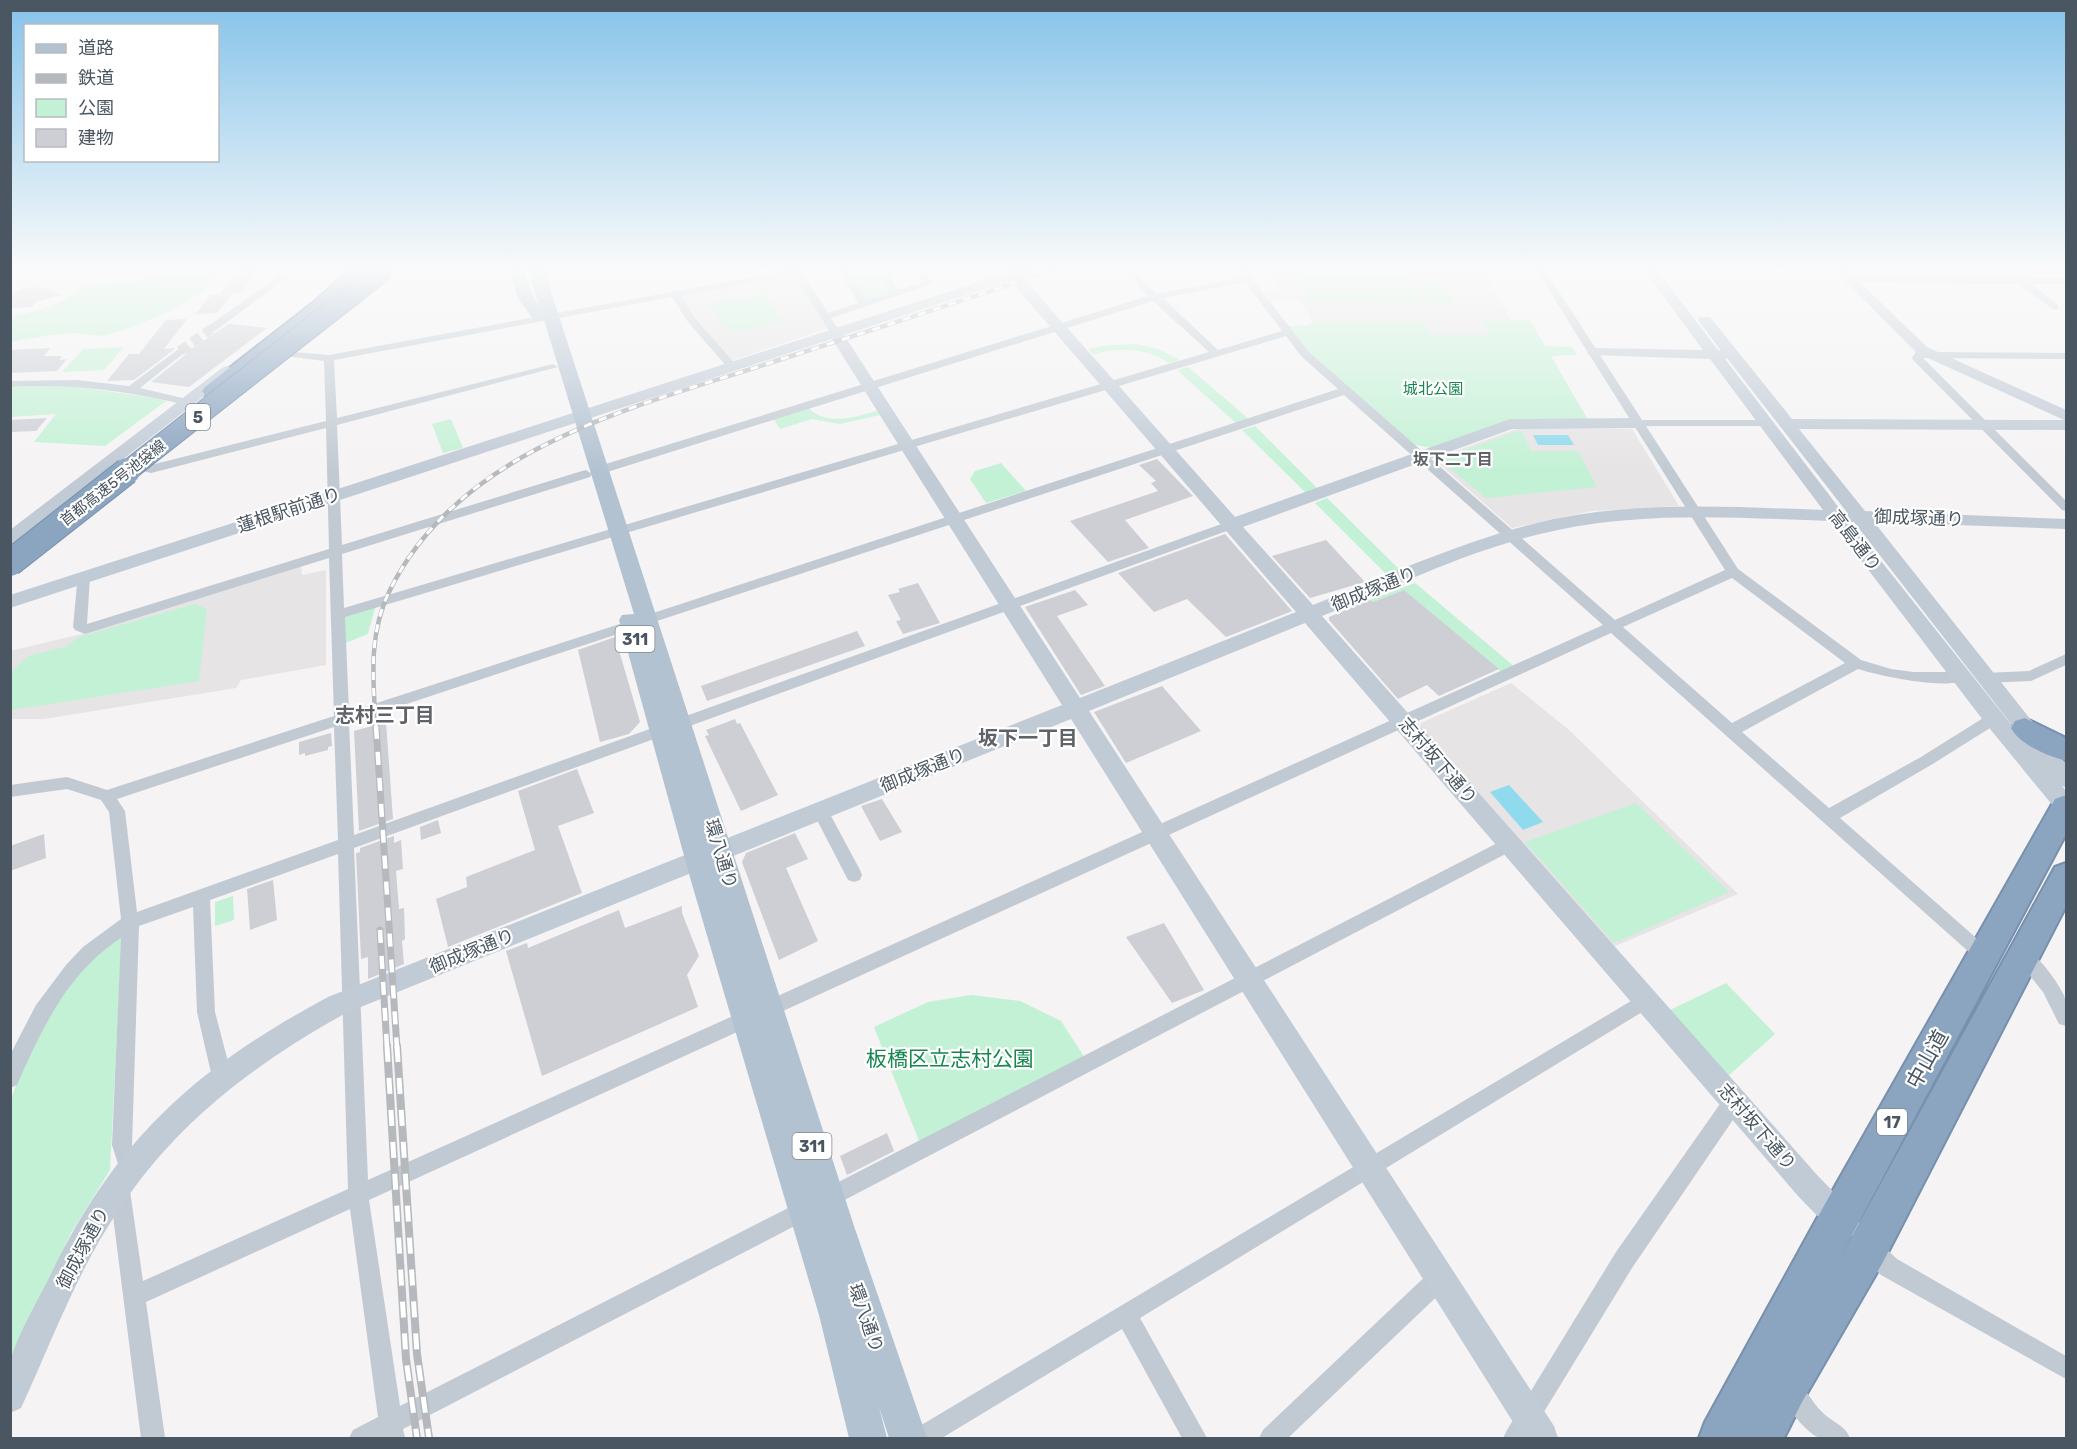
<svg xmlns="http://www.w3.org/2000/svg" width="2077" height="1449" viewBox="0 0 2077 1449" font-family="Rubik,'Noto Sans JP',sans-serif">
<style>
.education{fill:#e6e4e5}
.green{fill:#c3f1d5}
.water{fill:#90daee}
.building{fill:#cdcfd5}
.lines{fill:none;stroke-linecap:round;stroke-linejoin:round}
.street-tunnel{stroke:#caccce;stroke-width:10;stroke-dasharray:10 5;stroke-linecap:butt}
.highway-casing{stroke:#7690ad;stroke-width:4}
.street{fill:#c1cad2;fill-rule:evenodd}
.secondary{fill:#c1cbd6;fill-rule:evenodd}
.primary{fill:#b3c2d1;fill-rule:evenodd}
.highway{fill:#8ba5c1;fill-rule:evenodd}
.rail-far2-casing{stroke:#b5b8bd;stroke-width:4.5}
.rail-far1-casing{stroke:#b5b8bd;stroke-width:7}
.rail-casing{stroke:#b5b8bd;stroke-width:8}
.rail-far2{stroke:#fff;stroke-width:3;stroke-dasharray:8;stroke-linecap:butt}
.rail-far1{stroke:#fff;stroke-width:4.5;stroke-dasharray:13;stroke-linecap:butt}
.rail{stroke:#fff;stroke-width:5;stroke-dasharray:16;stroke-linecap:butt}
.highway-bridge-far1-casing{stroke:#7690ad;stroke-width:22;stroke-linecap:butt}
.highway-bridge-casing{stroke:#7690ad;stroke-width:28;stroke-linecap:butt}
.highway-bridge-far1{stroke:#8ba5c1;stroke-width:20}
.highway-bridge{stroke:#8ba5c1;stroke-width:26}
.labels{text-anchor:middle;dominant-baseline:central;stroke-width:4.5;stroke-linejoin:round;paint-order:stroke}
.far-park-label{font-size:15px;fill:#17864f;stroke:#fff}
.far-street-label{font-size:15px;fill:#4a5661;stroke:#fff}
.shield{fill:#fff;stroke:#808990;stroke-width:1.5}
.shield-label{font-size:16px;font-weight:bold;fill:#4a5661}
.far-neighbourhood-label{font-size:16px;font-weight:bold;fill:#5f6368;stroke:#fff}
.street-label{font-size:18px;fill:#4a5661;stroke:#fff}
.neighbourhood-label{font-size:20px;font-weight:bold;fill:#5f6368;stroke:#fff}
.near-park-label{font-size:21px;fill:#17864f;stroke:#fff}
.near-street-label{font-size:21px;fill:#4a5661;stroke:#fff}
</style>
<rect width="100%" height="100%" fill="#f5f3f3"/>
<!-- education -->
<g class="education">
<polygon points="1274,270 1484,270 1511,320 1482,320 1489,335 1430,335 1425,322 1313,322 1300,300 1270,301 1263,292 1279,291"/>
<polygon points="793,274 828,328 733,360 730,360 682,300 680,295"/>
<polygon points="1519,428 1632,429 1679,506 1592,511 1512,528 1434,459"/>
<polygon points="301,566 302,575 326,570 326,665 241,680 236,688 44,719 11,719 10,651 86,633"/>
<polygon points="1511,683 1569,730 1738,894 1613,947 1420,727 1421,723"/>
</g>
<!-- green -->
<g class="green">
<path d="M 157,270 L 225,270 C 215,275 210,285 202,292 C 184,306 128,331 106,335 C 95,337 85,333 74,333 C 52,334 32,338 11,342 L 10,317 C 28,313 43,310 59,302 C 70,297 79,285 91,284 C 116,280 136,286 157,270 Z"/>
<polygon points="846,270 880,270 892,294 865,301"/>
<polygon points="1311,270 1406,270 1421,302 1307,301 1299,276 1312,276"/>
<polygon points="1417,279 1442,279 1453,305 1427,305"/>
<polygon points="765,293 781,321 733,333 722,325 710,304"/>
<polygon points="1481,320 1530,320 1545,346 1572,347 1577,355 1551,356 1588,420 1512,419 1431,448 1412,444 1307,350 1288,326 1309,325 1313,322 1425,322 1430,335 1489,335"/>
<path d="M 1136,344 L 1159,349 L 1180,360 L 1170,363 C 1142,348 1124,347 1093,354 L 1088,349 L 1108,345 Z"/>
<polygon points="124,347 104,370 62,372 83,349"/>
<polygon points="1188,367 1250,420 1237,424 1177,370"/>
<polygon points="64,385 155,398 166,401 105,446 34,442 56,414 11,417 11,387"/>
<path d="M 807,407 C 828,427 853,417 877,411 L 880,415 L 840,424 L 812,419 L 780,429 L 773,418 Z"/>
<polygon points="451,419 463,448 443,453 432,424"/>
<polygon points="1255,426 1318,489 1306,493 1242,430"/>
<polygon points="1521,430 1531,451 1578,451 1597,487 1486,498 1439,459"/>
<polygon points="1001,463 1026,491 986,503 970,479 975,471"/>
<polygon points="1327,498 1400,570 1387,575 1315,503"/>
<polygon points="1415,583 1515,667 1503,673 1404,590 1373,602 1370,600"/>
<polygon points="195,604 207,609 199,681 11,710 11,672 28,656 66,647 79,637"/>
<polygon points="376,604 368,634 338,646 337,615"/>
<polygon points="1636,803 1729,892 1614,943 1525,842"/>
<polygon points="233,896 234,920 215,926 215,902"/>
<polygon points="122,934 110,1170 71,1233 11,1359 11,1100 22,1068 47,1017 94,953"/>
<polygon points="1726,983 1775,1034 1727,1077 1668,1011"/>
<polygon points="971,995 1020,1001 1061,1021 1085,1058 919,1141 874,1027 928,1002"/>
</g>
<!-- water -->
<g class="water">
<polygon points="1533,435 1568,435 1574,445 1538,445"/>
<polygon points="1509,785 1543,822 1523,830 1490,792"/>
</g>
<!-- building -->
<g class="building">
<polygon points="239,270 258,270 241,293 220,294"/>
<polygon points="43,287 62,295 37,301 32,307 10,308 10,295 23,288"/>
<polygon points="232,294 217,313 195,314 211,295"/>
<polygon points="187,319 164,349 176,348 134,380 107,381 129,354 139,354 166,320"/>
<polygon points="229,324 267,328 189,387 151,382 185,355 187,350 184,348 192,348"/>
<polygon points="50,348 44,356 62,356 59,360 67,359 57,371 10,373 10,350"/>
<polygon points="47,418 36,431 10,432 10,420"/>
<polygon points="1157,459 1193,496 1125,520 1149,548 1108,562 1070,521 1158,491 1151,483 1156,481 1139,465"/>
<polygon points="1225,534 1292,611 1226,637 1187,599 1154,612 1118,573"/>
<polygon points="1326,540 1365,582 1310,598 1272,556"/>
<polygon points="918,583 940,623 903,634 896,621 901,620 888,595 900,592 898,589"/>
<polygon points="1075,590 1088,605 1057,616 1105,686 1081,695 1025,607"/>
<polygon points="1404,590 1499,669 1439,696 1427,685 1398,699 1329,620 1329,617 1370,600 1373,602"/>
<polygon points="857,631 865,646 707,701 701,686"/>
<polygon points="615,637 640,722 629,734 600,742 578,650"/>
<polygon points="1162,686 1201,731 1126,763 1094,712"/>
<polygon points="735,719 737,724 740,723 778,795 741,811 705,736 709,735 706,730"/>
<polygon points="386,722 393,819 359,831 354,731"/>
<polygon points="331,733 332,746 328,747 328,750 305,756 305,753 299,755 299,742"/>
<polygon points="577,769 594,813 558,826 582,893 448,947 436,899 467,887 466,877 535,850 518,791"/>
<polygon points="882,799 902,832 880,841 861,806"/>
<polygon points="438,820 441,833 421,840 420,827"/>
<polygon points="795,833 808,859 786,868 818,941 779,960 742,862 746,853"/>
<polygon points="44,834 46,858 10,871 10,846"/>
<polygon points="394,836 394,843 401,840 403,869 396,871 399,909 404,908 405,939 402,941 404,964 368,979 368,957 361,959 356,853 360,852 360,848"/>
<polygon points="273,880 277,920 250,930 247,889"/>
<polygon points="682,906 682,913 699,956 687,975 698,1007 542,1076 506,951 527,943 528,948 619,910 625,928"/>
<polygon points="1164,923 1204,990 1172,1003 1126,937"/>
<polygon points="887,1133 894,1151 847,1175 840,1156"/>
</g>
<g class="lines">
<!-- street-tunnel -->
<polyline class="street-tunnel" points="180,351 211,329"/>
<!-- highway casing -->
<g class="highway-casing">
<g id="highway">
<polygon points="350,270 364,270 366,273 328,310 219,395 212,397 205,395 202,391 205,387 314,302"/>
<path d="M 2025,718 L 2066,738 L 2066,761 C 2048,756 2020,745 2011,728 L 2015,721 Z"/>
<polygon points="2066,795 2066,834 1836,1265 2055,867 2066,863 2066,906 1883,1262 1802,1402 1784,1438 1699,1438 1705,1422 1825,1204 2055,799"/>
</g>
</g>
<!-- street -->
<g class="street">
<polygon points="10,270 22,270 10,276"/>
<polygon points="287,270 297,270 215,331 207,331 207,327"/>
<path d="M 791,270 L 808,270 L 803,273 L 828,313 L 858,303 L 839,270 L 847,270 L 867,300 L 890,293 L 878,270 L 886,270 L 898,290 L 922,283 L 916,270 L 924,270 L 933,284 L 831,318 L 840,332 L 835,335 L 830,332 L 794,275 L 681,296 L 695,318 L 737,366 L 732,369 L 728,368 L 688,322 L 672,297 L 334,360 L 337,418 L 553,364 L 558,367 L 337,425 L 342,545 L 582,471 L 586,470 L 592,474 L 590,477 L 342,554 L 344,608 L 1209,352 L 1153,301 L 604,473 L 596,473 L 594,470 L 596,467 L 1148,296 L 1122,270 L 1131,270 L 1157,294 L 1242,277 L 1241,270 L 1249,270 L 1252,279 L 1309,352 L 1615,620 L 1725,570 L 1536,270 L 1545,270 L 1642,420 L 1765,420 L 1771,423 L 1765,426 L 1646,426 L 1738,569 L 1861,660 L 1891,669 L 1914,672 L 1961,672 L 1968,677 C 1956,693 1876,675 1858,669 L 1742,732 L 1829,808 L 1921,757 L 1988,715 L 1998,715 L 2000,719 L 1998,723 L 1931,765 L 1840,818 L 1991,951 L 1994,956 L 1991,961 L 1985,964 L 1979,961 L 1611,633 L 369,1200 L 400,1406 L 798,1203 L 805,1200 L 812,1203 L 815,1210 L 812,1217 L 403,1429 L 405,1438 L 349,1438 L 353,1430 L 378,1417 L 350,1209 L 146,1302 L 165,1438 L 141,1438 L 109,1184 L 112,1177 L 119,1174 L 126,1177 L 129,1184 L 143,1281 L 348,1189 L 338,854 L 210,900 L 215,1012 L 232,1077 L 229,1083 L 222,1086 L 215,1083 L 212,1077 L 197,1012 L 193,907 L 139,926 L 132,1145 C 134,1153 141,1157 144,1165 L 141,1172 L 134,1175 L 118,1164 L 112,1145 L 121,938 C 68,972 41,1030 17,1085 L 10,1088 L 10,1055 L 36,1005 L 66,965 L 83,947 L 121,919 L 109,812 L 101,800 L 67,789 L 10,797 L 10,785 L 67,777 L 107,790 L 334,716 L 329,558 L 85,634 L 75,630 L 73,627 L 78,574 L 88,574 L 90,577 L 87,624 L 329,549 L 326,428 L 151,473 L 124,466 L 122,463 L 128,459 L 151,465 L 326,421 L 324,361 L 285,356 L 281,355 L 281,351 L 329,355 ZM 1245,282 L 1282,331 L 1218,350 L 1163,298 ZM 1286,336 L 1301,356 L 1338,389 L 641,617 L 639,620 L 641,623 L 651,623 L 1344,395 L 1603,625 L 368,1180 L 354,848 L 1235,528 L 1237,525 L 1231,521 L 1227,522 L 354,835 L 349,723 L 636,628 L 638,625 L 636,622 L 626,622 L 349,712 L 345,617 ZM 1732,578 L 1845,663 L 1732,723 L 1623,627 ZM 334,727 L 338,840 L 137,912 L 125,811 L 117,799 Z"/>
<polygon points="1851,277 2066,278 2066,284 2031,284 2058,305 2058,309 2054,310 2018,284 1848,282 1846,280"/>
<polygon points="1922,347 1926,348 1926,352 2066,353 2066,359 1923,358 2066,501 2066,511 2062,510 1913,360 1912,358 1918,348"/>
<path d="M 180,348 L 185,351 L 184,353 L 140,388 L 191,400 L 191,404 L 187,405 C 128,391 71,383 10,387 L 10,381 L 77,380 L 129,386 Z"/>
<polygon points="2066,654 2066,665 2031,681 1985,683 1978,678 1985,673 2029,671"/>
<polygon points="824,812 830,814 860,870 862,875 860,880 854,882 848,880 816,818 818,814"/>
<polygon points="1509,837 1515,839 1517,844 1515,849 835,1205 828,1208 821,1205 818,1198 821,1191"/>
<path d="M 2024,948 C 2037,953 2063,988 2066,1001 C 2068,1009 2066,1019 2066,1026 L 2059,1024 L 2043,992 L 2018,961 L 2015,956 L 2018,951 Z"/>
<polygon points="1646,992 1652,994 1655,1000 1652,1006 1140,1318 1207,1438 1182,1438 1122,1329 942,1438 909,1438 913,1430"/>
<polygon points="1734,1092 1741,1094 1744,1101 1741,1108 1632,1268 1528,1438 1503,1438 1507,1430 1616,1252 1727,1094"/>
<polygon points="1870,1238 1878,1241 1897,1259 2066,1356 2066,1379 1881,1275 1862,1257 1859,1249 1862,1241"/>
<polygon points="1440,1267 1448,1270 1451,1278 1448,1286 1288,1438 1259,1438 1263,1430 1432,1270"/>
<path d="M 1789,1377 C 1804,1384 1811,1401 1822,1412 C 1832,1422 1845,1425 1850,1438 C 1840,1438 1830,1440 1821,1438 C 1807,1436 1783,1402 1777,1389 L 1781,1381 Z"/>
</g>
<!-- secondary -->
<g class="secondary">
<path d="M 1004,270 L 1034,270 L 1033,273 L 1023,276 L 1032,288 L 1235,517 L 1510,419 L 1638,418 L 1646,423 L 1638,428 L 1512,429 L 1243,527 L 1313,605 C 1391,574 1471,537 1554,519 C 1643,501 1733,507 1823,510 L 1710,359 L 1589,355 L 1587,352 L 1589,349 L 1594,348 L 1703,350 L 1644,270 L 1657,270 L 1718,350 L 1721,351 L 1698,320 L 1700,317 L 1710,317 L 1792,419 L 2064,420 L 1917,353 L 1834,270 L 1847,270 L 1927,347 L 2066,410 L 2066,430 L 1799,429 L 1865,511 L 2066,519 L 2066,529 L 1874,522 L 2066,764 L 2066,787 L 2062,786 L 2066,791 L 2066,815 L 2058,812 L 1986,724 L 1831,521 C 1740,518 1648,511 1558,530 C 1477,546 1399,585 1322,616 L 1818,1176 L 1855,1214 L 1860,1224 L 1855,1234 L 1845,1239 L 1835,1234 L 1798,1196 L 1305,623 L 1089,711 L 1554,1426 L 1558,1438 L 1523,1438 L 1071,719 L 346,1013 C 257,1062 177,1122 120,1208 C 78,1269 52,1341 21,1408 L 10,1413 C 10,1397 6,1374 11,1358 C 20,1330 37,1302 50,1276 C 116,1139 196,1068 328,997 L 1062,705 L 832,339 L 10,608 L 10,595 L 1006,273 ZM 1012,280 L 1022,294 L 1296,612 L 1080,698 L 844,335 ZM 1727,358 L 1846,511 L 1841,511 L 1830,496 L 1725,359 ZM 1850,522 L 1854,522 L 2029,747 Z"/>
<polygon points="227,366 235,371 232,374 16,543 10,544 10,530 222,368"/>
</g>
<!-- primary -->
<polygon class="primary" points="509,270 523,270 534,298 539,306 528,270 544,270 854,1226 927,1438 889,1438 879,1407 887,1438 849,1438 819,1315 691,881 619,620 622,615 634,614 544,320 533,319 518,299"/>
<!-- highway -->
<use href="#highway" class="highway"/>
<!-- rail-far2 casing -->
<g class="rail-far2-casing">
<path id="rail-far2" d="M 376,728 C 373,680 368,634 390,590 C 461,445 642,405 782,359 C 873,330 963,300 1054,270"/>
</g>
<!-- rail-far1 casing -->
<g class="rail-far1-casing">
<g id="rail-far1">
<polyline points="376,726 397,1048"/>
<polyline points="380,930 387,1048"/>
</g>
</g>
<!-- rail casing -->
<g class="rail-casing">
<g id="rail">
<polyline points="387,1046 406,1359 417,1438"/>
<polyline points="397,1046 417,1354 429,1438"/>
</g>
</g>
<!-- rail-far2 -->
<use href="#rail-far2" class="rail-far2"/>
<!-- rail-far1 -->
<use href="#rail-far1" class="rail-far1"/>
<!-- rail -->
<use href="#rail" class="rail"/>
<!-- highway-bridge-far1 casing -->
<g class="highway-bridge-far1-casing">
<polyline id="highway-bridge-far1" points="125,473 384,270"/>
</g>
<!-- highway-bridge casing -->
<g class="highway-bridge-casing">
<polyline id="highway-bridge" points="10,563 127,471"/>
</g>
<!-- highway-bridge-far1 -->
<use href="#highway-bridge-far1" class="highway-bridge-far1"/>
<!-- highway-bridge -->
<use href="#highway-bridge" class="highway-bridge"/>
</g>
<!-- sky -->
<linearGradient id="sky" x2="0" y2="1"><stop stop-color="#85c3ea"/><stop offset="0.57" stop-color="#fafafa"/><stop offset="1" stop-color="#fafafa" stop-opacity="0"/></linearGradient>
<rect width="2077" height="472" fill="url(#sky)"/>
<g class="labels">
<!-- far-park labels -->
<g class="far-park-label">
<text x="1433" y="389">城北公園</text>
</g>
<!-- far-street labels -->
<g class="far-street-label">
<text transform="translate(113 483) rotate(-38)">首都高速5号池袋線</text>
</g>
<!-- shield labels -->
<g class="shield">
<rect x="186" y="404" width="24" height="26" rx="4.5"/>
<rect x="615.5" y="626" width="39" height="26" rx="4.5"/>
<rect x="1877" y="1109" width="30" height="26" rx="4.5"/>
<rect x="792.5" y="1133" width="39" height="26" rx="4.5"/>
</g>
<g class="shield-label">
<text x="198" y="417">5</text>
<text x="635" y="639">311</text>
<text x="1892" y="1122">17</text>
<text x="812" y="1146">311</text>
</g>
<!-- far-neighbourhood labels -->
<g class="far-neighbourhood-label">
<text x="1453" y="459">坂下二丁目</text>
</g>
<!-- street labels -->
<g class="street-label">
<text transform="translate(289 510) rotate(-18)">蓮根駅前通り</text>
<text transform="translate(1919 518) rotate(2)">御成塚通り</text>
<text transform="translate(1855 541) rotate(52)">高島通り</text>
<text transform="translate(1374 589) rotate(-22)">御成塚通り</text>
<text transform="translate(1438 761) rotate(49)">志村坂下通り</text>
<text transform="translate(923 770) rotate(-22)">御成塚通り</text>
<text transform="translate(721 854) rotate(73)">環八通り</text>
<text transform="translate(472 951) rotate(-22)">御成塚通り</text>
<text transform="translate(1757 1127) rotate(49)">志村坂下通り</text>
<text transform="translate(83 1248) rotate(-62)">御成塚通り</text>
<text transform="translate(866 1318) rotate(71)">環八通り</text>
</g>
<!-- neighbourhood labels -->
<g class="neighbourhood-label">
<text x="385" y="715">志村三丁目</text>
<text x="1028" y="738">坂下一丁目</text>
</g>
<!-- near-park labels -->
<g class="near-park-label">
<text x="950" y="1058">板橋区立志村公園</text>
</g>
<!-- near-street labels -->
<g class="near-street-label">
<text transform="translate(1927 1059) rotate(-61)">中山道</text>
</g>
</g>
<!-- border -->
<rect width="2077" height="1449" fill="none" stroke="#4a5661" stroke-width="24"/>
<!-- legend -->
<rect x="24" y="24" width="195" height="138" fill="#ffffff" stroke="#b7bbc0" stroke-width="1.5"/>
<rect x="36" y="44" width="30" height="9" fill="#b3c2d1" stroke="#b7bbc0" stroke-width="1.5"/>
<text x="78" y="54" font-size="18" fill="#4a5661">道路</text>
<rect x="36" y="74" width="30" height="9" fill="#b5b8bd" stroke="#b7bbc0" stroke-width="1.5"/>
<text x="78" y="84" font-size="18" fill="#4a5661">鉄道</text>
<rect x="36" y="99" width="30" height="18" fill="#c3f1d5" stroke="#b7bbc0" stroke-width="1.5"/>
<text x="78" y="114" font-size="18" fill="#4a5661">公園</text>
<rect x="36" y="129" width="30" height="18" fill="#cdcfd5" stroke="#b7bbc0" stroke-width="1.5"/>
<text x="78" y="144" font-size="18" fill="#4a5661">建物</text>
</svg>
